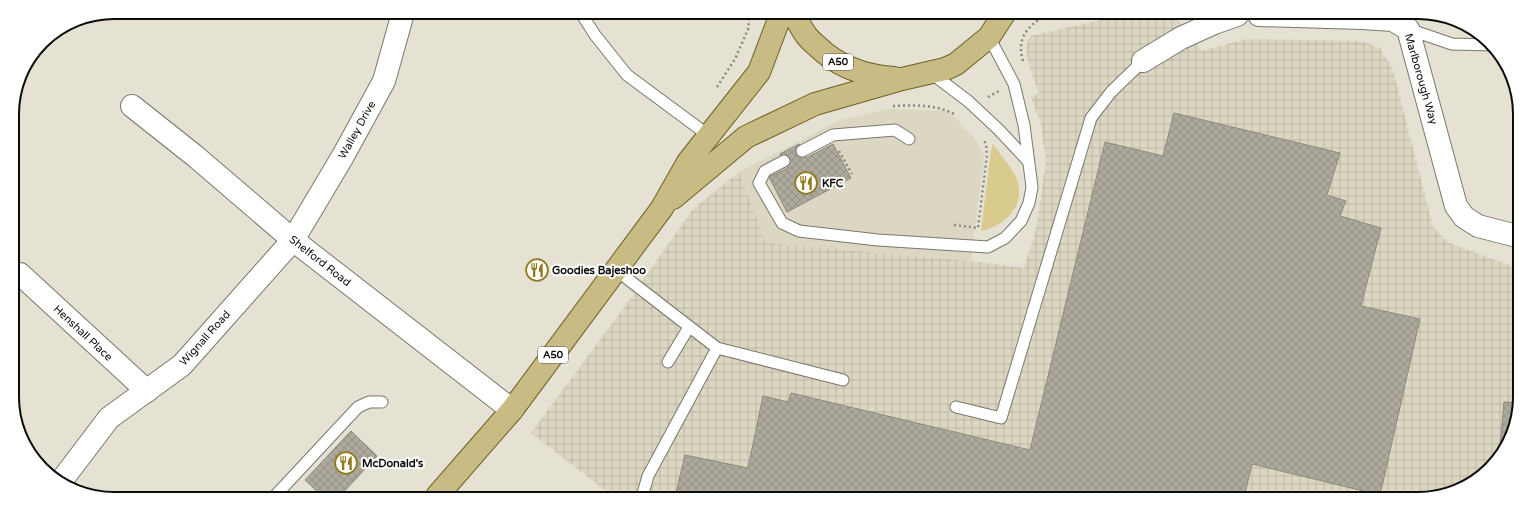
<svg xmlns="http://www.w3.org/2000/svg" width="1532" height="511" viewBox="0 0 1532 511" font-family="'Varela Round',sans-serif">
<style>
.built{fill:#dcd7c2}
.industrial{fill:url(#industrial-grid)}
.grass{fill:#d9ca8d}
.building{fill:url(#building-cross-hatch);stroke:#8c897d}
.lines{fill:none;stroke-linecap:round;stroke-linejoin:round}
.lane-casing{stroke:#7a776b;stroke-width:13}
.street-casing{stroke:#7a776b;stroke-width:24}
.primary-casing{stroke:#6e6023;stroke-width:24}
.path{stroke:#8a887e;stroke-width:2.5;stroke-dasharray:2 3;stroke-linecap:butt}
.lane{stroke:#fff;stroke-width:11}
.street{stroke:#fff;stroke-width:22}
.primary{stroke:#c8bb83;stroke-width:22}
.labels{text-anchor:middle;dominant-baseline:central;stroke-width:4;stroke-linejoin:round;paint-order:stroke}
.shield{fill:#fff;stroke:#565552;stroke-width:1}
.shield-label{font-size:10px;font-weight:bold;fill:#0d0c08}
.street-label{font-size:11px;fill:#0d0c08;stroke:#fff}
.poi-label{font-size:11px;font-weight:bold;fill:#0d0c08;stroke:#fff;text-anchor:start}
.rim{fill:none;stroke:#0d0c08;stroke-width:2}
</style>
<defs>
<pattern id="industrial-grid" width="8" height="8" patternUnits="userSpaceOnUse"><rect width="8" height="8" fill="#dcd7c2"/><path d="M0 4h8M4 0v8" fill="none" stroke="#bcb7a5"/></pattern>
<pattern id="building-cross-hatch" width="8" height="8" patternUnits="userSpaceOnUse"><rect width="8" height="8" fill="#adaa9d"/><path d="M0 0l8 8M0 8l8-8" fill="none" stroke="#949186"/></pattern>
</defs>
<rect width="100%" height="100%" fill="#e5e2d4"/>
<!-- built -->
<polygon class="built" points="888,109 949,111 974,138 982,150 984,157 971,261 766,243 739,172 840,120"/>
<!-- industrial -->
<polygon class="industrial" points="1123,15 1172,15 1178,20 1202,51 1246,39 1362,41 1380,48 1393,70 1433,227 1447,242 1517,268 1516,424 1503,454 1480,478 1425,499 614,497 531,433 625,306 693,209 739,172 766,243 971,261 1024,268 1036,229 1046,161 1041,124 1031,97 1039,93 1029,66 1026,48 1030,36"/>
<!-- grass -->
<path class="grass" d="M 993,144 C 1000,154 1009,164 1015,175 C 1028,203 1008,225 981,231 L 991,150 Z"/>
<!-- building -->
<g class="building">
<polygon points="1174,113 1340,153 1327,195 1346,201 1340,216 1381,228 1361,306 1420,319 1380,495 1252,464 1244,498 675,497 685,455 748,468 763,396 788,402 791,393 1030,450 1105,142 1163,156"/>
<polygon points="799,144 806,158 833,144 851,178 787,212 769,177 788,168 780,154"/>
<polygon points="1504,402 1517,403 1516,424 1503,454 1499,458"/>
<polygon points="351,431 377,456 340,496 322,496 305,480"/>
</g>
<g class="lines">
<!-- lane casing -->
<g class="lane-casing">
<g id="lane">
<polyline points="581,13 595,35 627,75 708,135"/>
<polyline points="1408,29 1452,44 1493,45"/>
<polyline points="931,73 968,101 998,129 1028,161"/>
<polyline points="802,151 833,135 895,130 909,139"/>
<polyline points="784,161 765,171 759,183 782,223 799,231 878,240 988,247 1005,238 1021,221 1029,203 1032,187 1024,125 1014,84 989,37"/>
<polyline points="616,270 717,348 843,380"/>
<polyline points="668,362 689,327"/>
<polyline points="956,407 1001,418 1091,118 1111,92 1143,61"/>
<polyline points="275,496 358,407 369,402 382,402"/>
<polyline points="642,497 648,476 717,348"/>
</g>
</g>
<!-- street casing -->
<g class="street-casing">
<g id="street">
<polyline points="1259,15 1362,18 1393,20 1408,29 1456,206 1464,217 1478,226 1517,236"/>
<polyline points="1143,61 1181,38 1214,23 1237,15"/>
<polyline points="132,106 195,156 293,240 512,410"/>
<polyline points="20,274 147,391"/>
<polyline points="62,480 109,418 182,365 293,240 343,156 384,81 403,13"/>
</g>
</g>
<!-- primary casing -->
<g class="primary-casing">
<g id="primary">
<path d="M 793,14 C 798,21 801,28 806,35 C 809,39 813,43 817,46 C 838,67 865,76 894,78"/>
<polyline points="673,198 746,137 815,104 902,79 945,69 956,64 989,37 1004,14"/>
<polyline points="437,496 512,410 662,208 688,162 759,72 781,14"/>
</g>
</g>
<!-- path -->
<g class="path">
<path d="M 1023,61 C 1016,37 1028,27 1046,14"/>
<polyline points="717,87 735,59 749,27 748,14"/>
<polyline points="988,97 999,91"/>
<path d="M 893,106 C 914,105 936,104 956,115"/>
<polyline points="839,151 852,174"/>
<polyline points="954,225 978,228 987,155 986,144 984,141"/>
</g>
<!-- lane -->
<use href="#lane" class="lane"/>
<!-- street -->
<use href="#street" class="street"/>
<!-- primary -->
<use href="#primary" class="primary"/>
</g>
<!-- icons -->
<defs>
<g id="restaurant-ring" transform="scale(1.15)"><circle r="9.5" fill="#fff" stroke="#8e791f" stroke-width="1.5"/><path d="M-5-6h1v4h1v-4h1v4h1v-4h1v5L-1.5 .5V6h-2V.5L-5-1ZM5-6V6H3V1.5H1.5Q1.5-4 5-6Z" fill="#8e791f"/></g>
</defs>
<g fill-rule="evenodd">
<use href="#restaurant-ring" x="806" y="183"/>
<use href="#restaurant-ring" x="537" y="270"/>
<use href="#restaurant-ring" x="346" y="463"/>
</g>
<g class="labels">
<!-- shield labels -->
<g class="shield">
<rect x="823" y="54" width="30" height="16" rx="3"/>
<rect x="538" y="347" width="30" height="16" rx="3"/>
</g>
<g class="shield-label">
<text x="838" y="62">A50</text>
<text x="553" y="355">A50</text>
</g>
<!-- street labels -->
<g class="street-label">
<text transform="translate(1421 79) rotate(74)">Marlborough Way</text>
<text transform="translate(357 130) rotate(-61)">Walley Drive</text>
<text transform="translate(320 261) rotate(38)">Shelford Road</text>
<text transform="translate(83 333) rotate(43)">Henshall Place</text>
<text transform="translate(205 338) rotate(-48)">Wignall Road</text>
</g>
<!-- poi labels -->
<g class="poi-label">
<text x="822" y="183">KFC</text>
<text x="552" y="270">Goodies Bajeshoo</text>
<text x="362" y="463">McDonald's</text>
</g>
</g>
<!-- crop -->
<path d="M0 0H1532V511H0ZM114 19H1418A95 95 0 0 1 1513 114V397A95 95 0 0 1 1418 492H114A95 95 0 0 1 19 397V114A95 95 0 0 1 114 19Z" fill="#fff" fill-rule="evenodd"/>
<path class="rim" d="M114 19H1418A95 95 0 0 1 1513 114V397A95 95 0 0 1 1418 492H114A95 95 0 0 1 19 397V114A95 95 0 0 1 114 19Z"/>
</svg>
